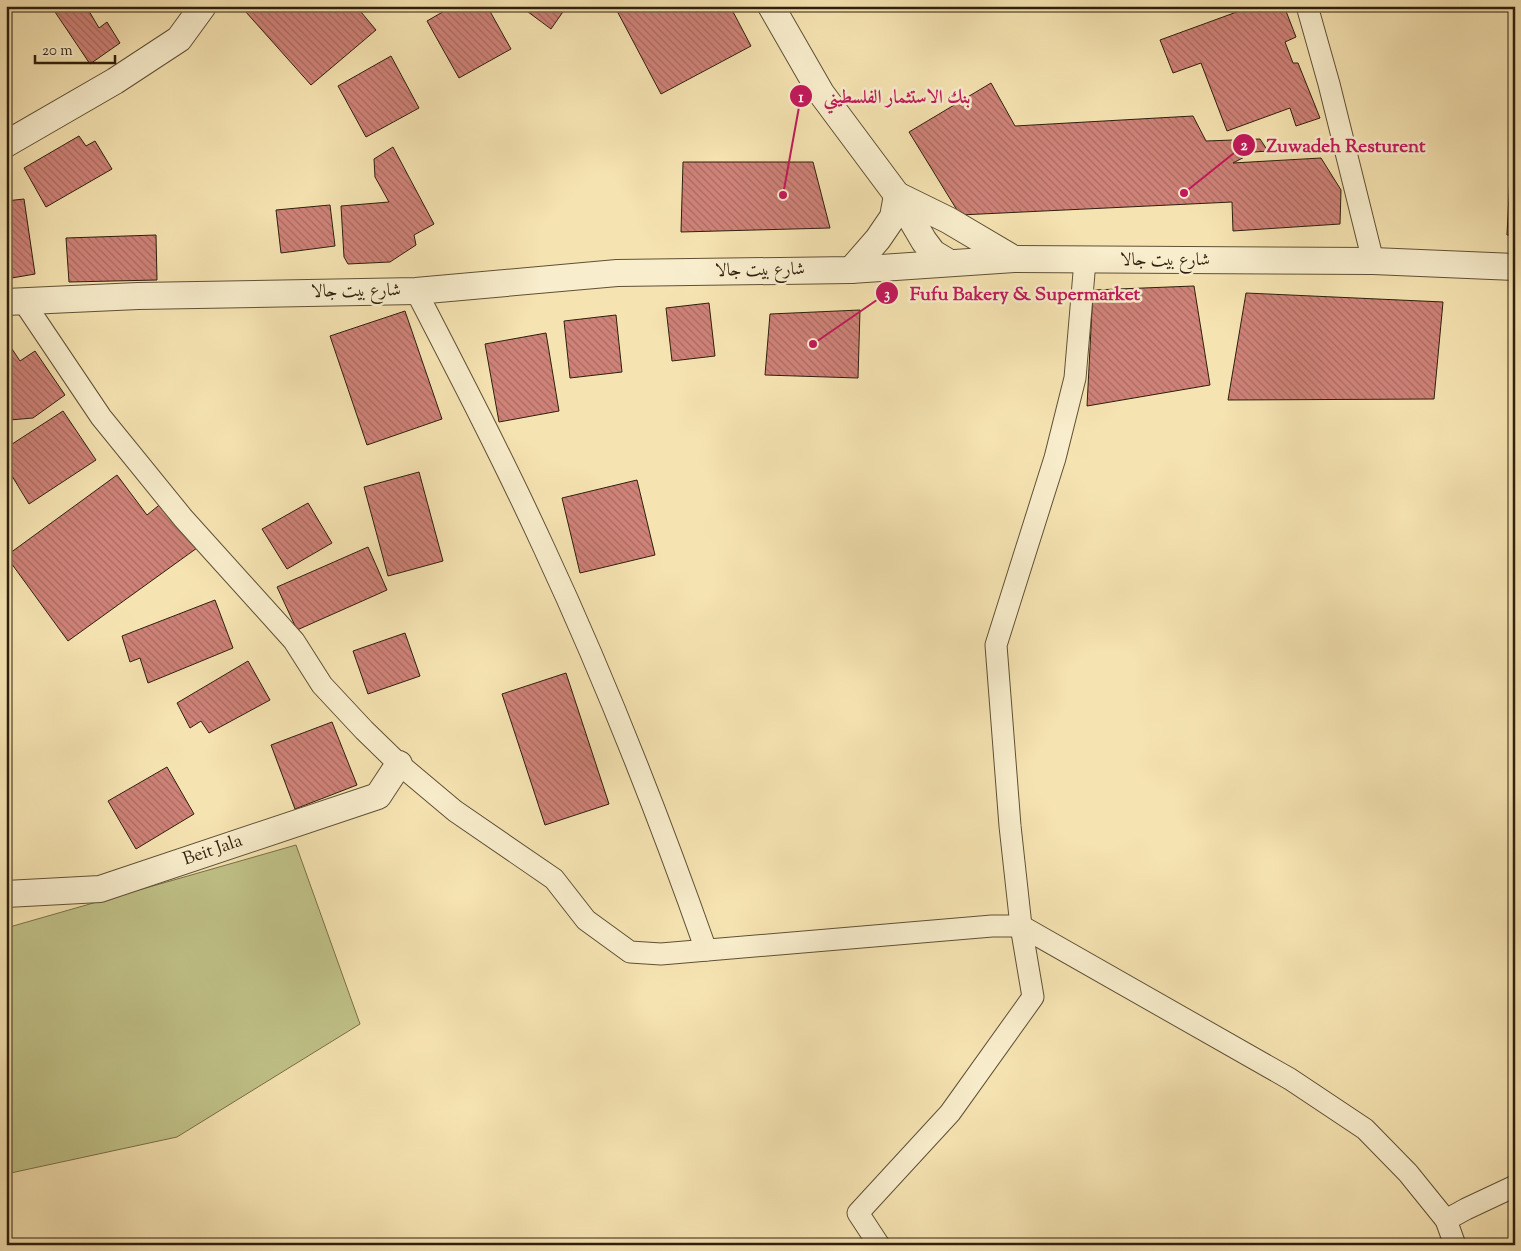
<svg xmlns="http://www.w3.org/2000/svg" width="1521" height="1251" viewBox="0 0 1521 1251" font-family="'Sorts Mill Goudy',Amiri,serif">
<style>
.park{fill:#c0c288;stroke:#78704a}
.building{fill:url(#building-back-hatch);stroke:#2f1f0d}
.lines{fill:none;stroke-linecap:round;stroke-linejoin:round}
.minor-casing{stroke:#605036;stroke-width:23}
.tertiary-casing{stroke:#605036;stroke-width:28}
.minor{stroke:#f8edcc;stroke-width:21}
.tertiary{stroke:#f8edcc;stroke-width:26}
.labels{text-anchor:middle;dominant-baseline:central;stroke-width:5;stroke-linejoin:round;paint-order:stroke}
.street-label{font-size:18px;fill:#2f1f0d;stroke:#f8edcc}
.leader{fill:none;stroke:#c2185b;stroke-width:2}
.callout-dot{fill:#c2185b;stroke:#f8edcc;stroke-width:2}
.mark-label{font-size:15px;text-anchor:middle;font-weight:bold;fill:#fff}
.callout-label{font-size:19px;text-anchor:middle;font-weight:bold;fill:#c2185b;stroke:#f8edcc;stroke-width:5;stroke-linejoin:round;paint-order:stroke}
</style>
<defs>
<pattern id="building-back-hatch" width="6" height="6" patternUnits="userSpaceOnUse" patternTransform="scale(1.25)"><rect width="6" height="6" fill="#cf8278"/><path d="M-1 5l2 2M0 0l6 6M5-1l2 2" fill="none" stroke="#a86a61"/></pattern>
</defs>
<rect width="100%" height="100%" fill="#f5e3b1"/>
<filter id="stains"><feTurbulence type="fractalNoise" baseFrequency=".004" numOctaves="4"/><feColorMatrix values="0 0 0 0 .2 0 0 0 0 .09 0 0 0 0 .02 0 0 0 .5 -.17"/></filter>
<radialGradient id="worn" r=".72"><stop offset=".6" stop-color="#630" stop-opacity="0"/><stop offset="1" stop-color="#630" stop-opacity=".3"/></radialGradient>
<!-- park -->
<polygon class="park" points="296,845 360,1024 177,1137 6,1174 6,928"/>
<!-- building -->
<g class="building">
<polygon points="51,6 86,6 99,28 107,22 120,43 90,64"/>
<polygon points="250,6 356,6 376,30 311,85 245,11"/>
<polygon points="453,6 487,6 511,49 459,78 427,21"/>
<polygon points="520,6 567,6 551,29"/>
<polygon points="620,6 730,6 751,46 661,94 616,9"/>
<polygon points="1253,6 1284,6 1296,37 1285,42 1293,63 1298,63 1320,118 1296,126 1290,108 1227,131 1201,63 1173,73 1160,40"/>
<polygon points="391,56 419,108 366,137 338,86"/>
<polygon points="991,83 1015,126 1193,116 1206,141 1260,139 1268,151 1254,152 1233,163 1321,158 1341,190 1340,224 1233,231 1232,202 960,215 909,132"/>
<polygon points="79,136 86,146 95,141 112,169 46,207 24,168"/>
<polygon points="393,147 434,224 414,235 416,245 390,262 348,264 344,257 341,206 389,202 375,177 374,159"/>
<polygon points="683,162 813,162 830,228 681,232"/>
<polygon points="1510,174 1515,174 1515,235 1507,235"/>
<polygon points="24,199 35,274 6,279 6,201"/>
<polygon points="330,205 335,246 281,253 276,210"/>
<polygon points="156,235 157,280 69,282 66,238"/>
<polygon points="1194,286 1210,385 1087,406 1093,290"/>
<polygon points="1246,293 1443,302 1434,399 1228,400"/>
<polygon points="709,303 715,356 672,361 666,308"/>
<polygon points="860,310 858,378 765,375 770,314"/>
<polygon points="405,311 442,419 367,445 330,336"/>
<polygon points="616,315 622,372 570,378 564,321"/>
<polygon points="546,333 559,411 499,422 485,344"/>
<polygon points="6,340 20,361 35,351 65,395 33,418 10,420 6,423"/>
<polygon points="63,411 96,460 29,504 12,476 6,480 6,448"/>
<polygon points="419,472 443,561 388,576 364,487"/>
<polygon points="117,475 147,515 163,502 197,548 68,641 6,556"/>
<polygon points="637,480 655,555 580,573 562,498"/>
<polygon points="308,503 332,543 287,569 262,529"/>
<polygon points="368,547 387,590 297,630 277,587"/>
<polygon points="215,600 233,648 148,683 140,658 130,662 122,636"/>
<polygon points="405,633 420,676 368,694 353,651"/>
<polygon points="248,661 270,700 209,733 201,721 190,728 177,703"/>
<polygon points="566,673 609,804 545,825 502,694"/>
<polygon points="332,722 357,785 295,809 271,745"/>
<polygon points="167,767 194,814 136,849 108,801"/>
</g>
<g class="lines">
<!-- minor casing -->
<g class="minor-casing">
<g id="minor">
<polyline points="1307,6 1329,84 1373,261"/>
<path d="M 416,291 C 460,376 504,461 544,548 C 605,679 658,814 706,950"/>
<polyline points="23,301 101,417 183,518 294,641 322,685 364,730 399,764 455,811 554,879 586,920 630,952 661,954 992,926 1021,926 1290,1079 1365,1129 1408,1173 1446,1220 1455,1245"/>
<polyline points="1446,1220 1466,1209 1515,1186"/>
<polyline points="879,1245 858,1213 950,1113 1033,997 1021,926 1010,826 996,645 1055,458 1075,378 1085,261"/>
</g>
</g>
<!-- tertiary casing -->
<g class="tertiary-casing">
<g id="tertiary">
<polyline points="771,6 821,93 897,195 924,241 933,253 948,262"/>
<polyline points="6,144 115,81 179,39 203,6"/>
<polyline points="851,270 878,239 893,217 897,195 948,220 1014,259"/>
<polyline points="6,302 138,296 416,291 617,273 851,270 1014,259 1373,261 1515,267"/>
<polyline points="6,894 100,889 378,796 399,764"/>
</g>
</g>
<!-- minor -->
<use href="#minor" class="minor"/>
<!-- tertiary -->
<use href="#tertiary" class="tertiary"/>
</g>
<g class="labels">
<!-- street labels -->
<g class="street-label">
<text x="1165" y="261">شارع بيت جالا</text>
<text transform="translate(760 271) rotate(-1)">شارع بيت جالا</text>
<text transform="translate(356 292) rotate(-1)">شارع بيت جالا</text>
<text transform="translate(213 851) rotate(-19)">Beit Jala</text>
</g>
</g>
<!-- callouts -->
<path class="leader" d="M783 195L801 96M1184 193L1244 145M813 344L887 293"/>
<g class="callout-dot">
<circle cx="783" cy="195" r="5"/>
<circle cx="1184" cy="193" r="5"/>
<circle cx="813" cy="344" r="5"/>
<circle cx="801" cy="96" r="12"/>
<circle cx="1244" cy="145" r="12"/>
<circle cx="887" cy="293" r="12"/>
</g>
<g class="mark-label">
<text x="801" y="102">1</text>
<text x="1244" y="150">2</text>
<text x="887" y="299">3</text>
</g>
<g class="callout-label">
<text x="897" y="103">بنك الاستثمار الفلسطيني</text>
<text x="1346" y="152">Zuwadeh Resturent</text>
<text x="1025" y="300">Fufu Bakery &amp; Supermarket</text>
</g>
<!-- margin -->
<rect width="1521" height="1251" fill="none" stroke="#f5e3b1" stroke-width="25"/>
<rect x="8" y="8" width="1506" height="1236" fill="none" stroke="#2f1f0d" stroke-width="2.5"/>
<rect x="12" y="12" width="1496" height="1226" fill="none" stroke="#2f1f0d"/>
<!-- scale -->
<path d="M35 55v8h80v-8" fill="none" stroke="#2f1f0d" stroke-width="2.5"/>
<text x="42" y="55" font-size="15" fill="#2f1f0d" stroke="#f8edcc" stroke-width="4" paint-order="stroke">20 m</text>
<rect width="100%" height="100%" filter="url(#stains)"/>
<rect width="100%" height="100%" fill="url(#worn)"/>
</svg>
